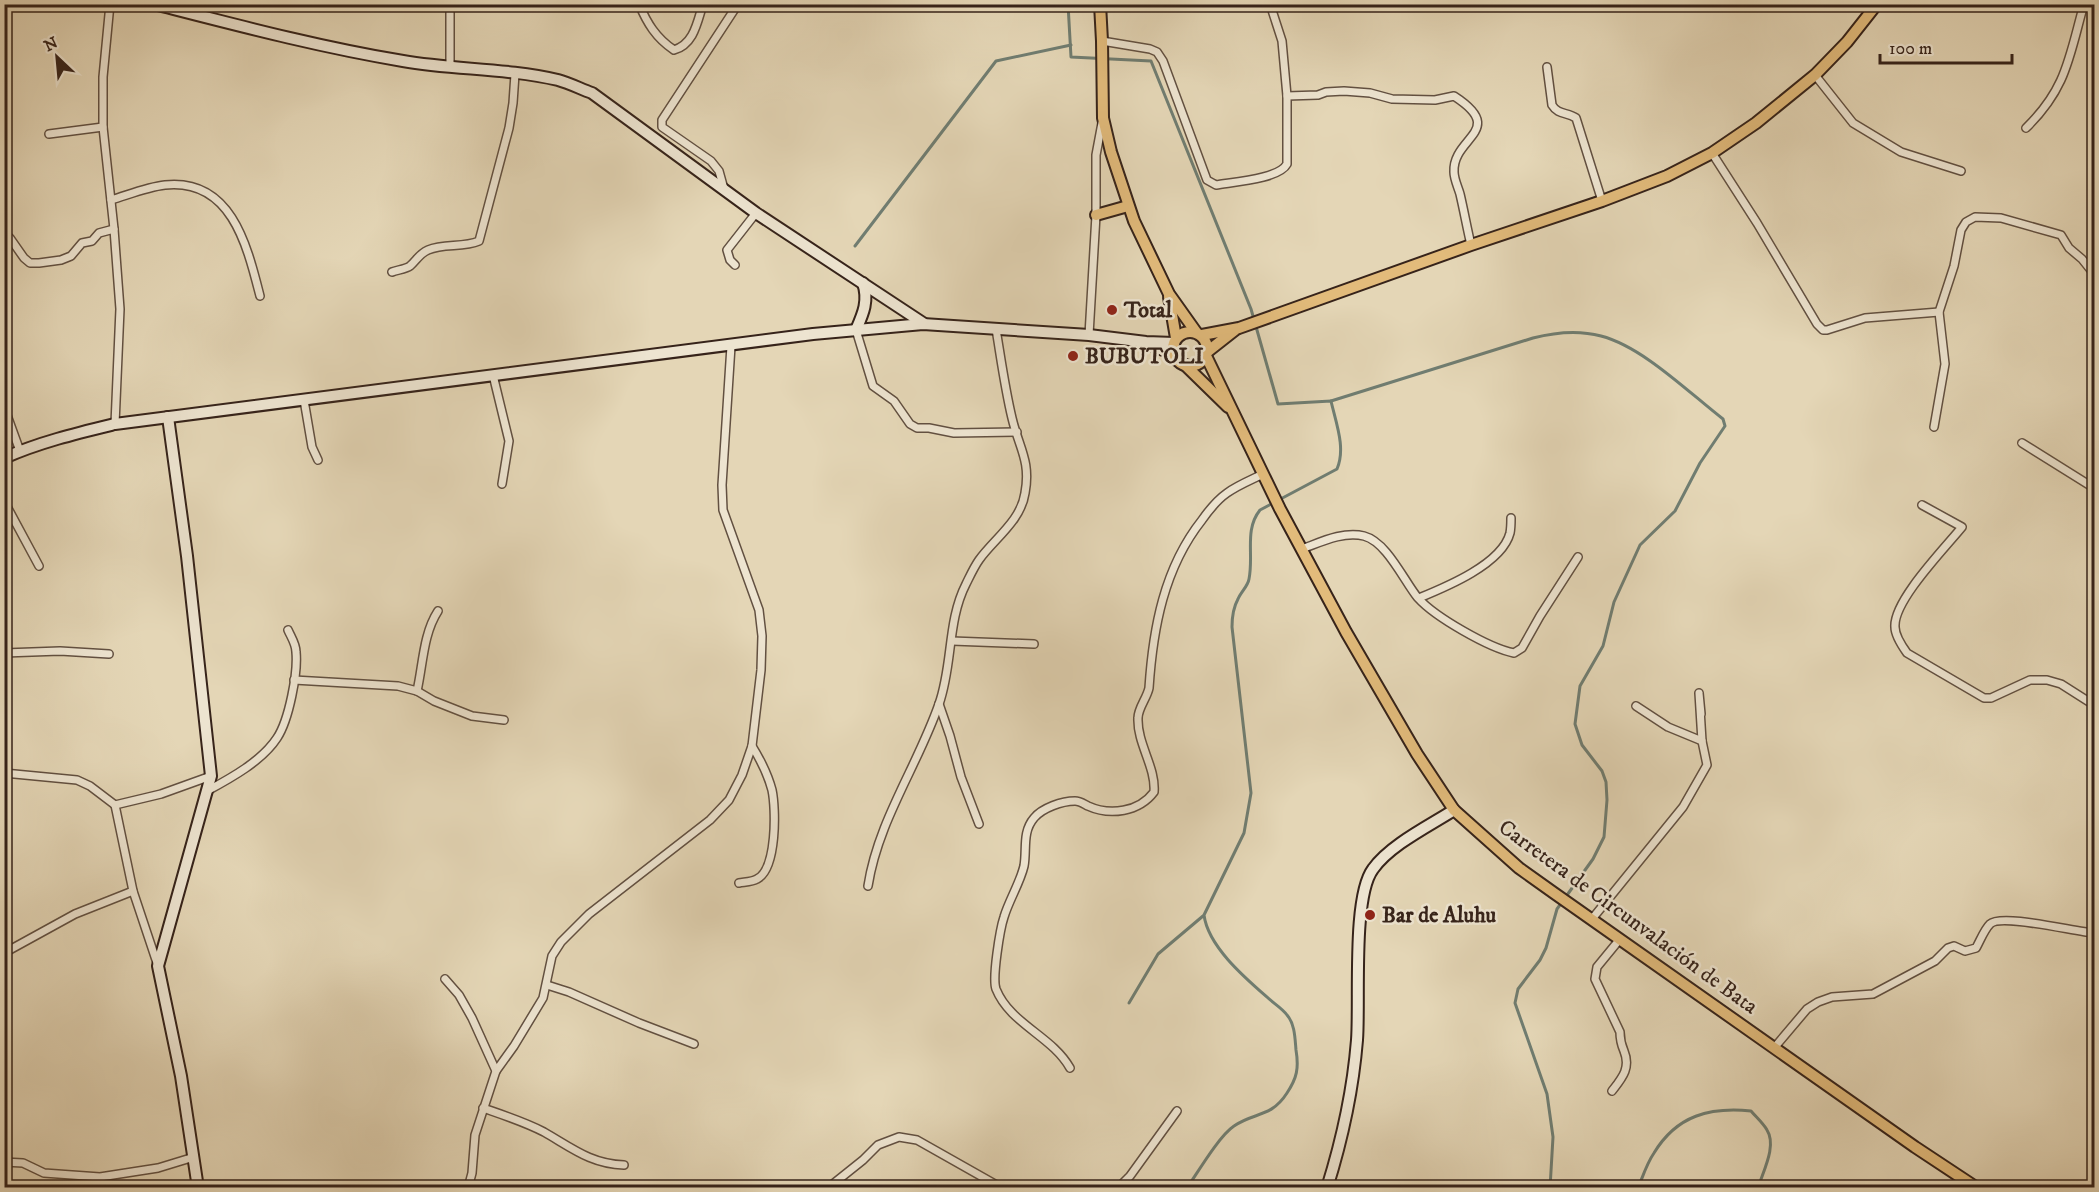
<svg xmlns="http://www.w3.org/2000/svg" width="2099" height="1192" viewBox="0 0 2099 1192" font-family="'IM FELL DW Pica',serif">
<style>
.lines{fill:none;stroke-linecap:round;stroke-linejoin:round}
.stream{stroke:#707d71;stroke-width:3}
.street-casing{stroke:#625041;stroke-width:10}
.secondary-casing{stroke:#36231a;stroke-width:14}
.primary-casing{stroke:#36231a;stroke-width:14}
.street{stroke:#ede4d0;stroke-width:7}
.secondary{stroke:#ede4d0;stroke-width:10}
.primary{stroke:#e2bb7b;stroke-width:10}
.poi-dot{fill:#8f2418;stroke:#ede4d0;stroke-width:2}
.labels{text-anchor:middle;dominant-baseline:central;stroke-width:5;stroke-linejoin:round;paint-order:stroke}
.poi-label{font-size:22px;font-weight:bold;fill:#36231a;stroke:#ede4d0;text-anchor:start}
.street-label{font-size:22px;fill:#36231a;stroke:#ede4d0}
</style>
<rect width="100%" height="100%" fill="#e4d6b6"/>
<filter id="stains"><feTurbulence type="fractalNoise" baseFrequency=".00333" numOctaves="4"/><feColorMatrix values="0 0 0 0 .2 0 0 0 0 .09 0 0 0 0 .02 0 0 0 .5 -.17"/></filter>
<radialGradient id="worn" r=".72"><stop offset=".6" stop-color="#630" stop-opacity="0"/><stop offset="1" stop-color="#630" stop-opacity=".3"/></radialGradient>
<g class="lines">
<!-- stream -->
<g class="stream">
<path d="M 1068,4 L 1071,57 L 1151,61 L 1251,309 L 1278,404 L 1331,401 C 1336,423 1346,448 1337,469 L 1260,510 C 1244,530 1254,555 1249,579 C 1248,586 1241,592 1238,599 C 1233,608 1232,617 1232,627 L 1251,793 L 1244,833 L 1204,915 C 1208,946 1244,977 1267,997 C 1273,1003 1282,1008 1287,1015 C 1295,1024 1295,1039 1296,1050 C 1299,1068 1297,1078 1287,1093 C 1271,1118 1254,1112 1234,1126 C 1219,1136 1198,1172 1187,1188"/>
<polyline points="855,246 996,61 1071,45"/>
<path d="M 1331,401 L 1533,338 C 1556,332 1579,330 1601,336 C 1643,347 1688,392 1723,419 L 1725,426 L 1700,463 L 1675,511 L 1640,545 L 1614,602 L 1603,646 L 1580,686 L 1575,724 L 1582,745 L 1602,771 L 1606,782 L 1607,800 L 1604,837 L 1593,859 L 1557,909 L 1546,948 L 1540,960 L 1518,989 L 1515,1003 L 1547,1094 L 1553,1137 L 1550,1188"/>
<polyline points="1129,1003 1158,954 1203,916"/>
<path d="M 1638,1188 C 1643,1176 1647,1163 1654,1153 C 1677,1115 1710,1107 1751,1111 C 1756,1117 1763,1123 1767,1130 C 1777,1146 1763,1171 1758,1188"/>
</g>
<!-- street casing -->
<g class="street-casing">
<g id="street">
<polyline points="110,4 103,77 103,127 114,229 120,309 115,424"/>
<path d="M 639,4 C 647,23 656,38 674,50 C 694,44 697,23 703,4"/>
<path d="M 1102,41 L 1150,49 L 1157,52 L 1163,61 L 1207,180 L 1216,185 C 1233,182 1279,179 1287,164 L 1287,96 L 1282,41 L 1270,4"/>
<polyline points="450,67 450,4"/>
<path d="M 1547,67 L 1552,105 C 1558,115 1567,112 1576,118 L 1602,201"/>
<polyline points="1815,75 1853,123 1901,152 1961,171"/>
<path d="M 1287,96 L 1318,95 L 1326,92 L 1344,91 L 1370,93 L 1392,99 L 1435,100 L 1454,96 C 1508,131 1452,137 1454,172 C 1454,179 1458,187 1460,194 C 1464,211 1467,228 1471,245"/>
<path d="M 2026,128 C 2067,88 2069,57 2084,4"/>
<polyline points="49,134 103,127"/>
<polyline points="1712,153 1757,223 1817,324 1823,330 1827,330 1865,318 1939,312"/>
<polyline points="724,189 719,171 711,161 662,127 662,120 738,4"/>
<path d="M 111,200 C 128,195 147,187 165,185 C 231,178 247,245 260,296"/>
<polyline points="10,238 24,258 30,263 39,263 61,260 71,256 82,243 92,241 99,233 114,229"/>
<polyline points="735,265 730,260 727,250 756,213"/>
<path d="M 392,272 C 397,270 406,269 410,266 C 417,260 419,254 428,250 C 444,243 463,248 479,241 L 509,128 L 513,103 L 515,74"/>
<polyline points="856,330 873,386 894,401 910,424 917,428 929,428 954,433 1017,432"/>
<polyline points="1089,335 1096,215 1096,155 1102,123"/>
<polyline points="493,375 509,441 502,484"/>
<polyline points="304,400 312,447 318,460"/>
<polyline points="4,407 20,451"/>
<polyline points="1934,427 1945,364 1939,312 1954,266 1961,230 1966,222 1975,217 2001,218 2061,235 2069,248 2082,259 2094,274"/>
<polyline points="2022,443 2094,488"/>
<polyline points="4,501 39,566"/>
<path d="M 1922,505 L 1962,527 C 1945,548 1893,601 1895,627 C 1895,636 1902,646 1907,653 L 1984,698 L 1991,698 L 2030,680 L 2047,680 L 2061,684 L 2094,705"/>
<path d="M 1302,549 C 1321,542 1343,531 1364,536 C 1387,542 1404,581 1418,598 C 1435,617 1489,648 1514,653 L 1522,648 L 1540,616 L 1578,557"/>
<path d="M 1419,598 C 1446,587 1502,564 1510,533 C 1511,528 1511,523 1511,518"/>
<polyline points="952,641 1034,644"/>
<polyline points="4,653 60,651 109,654"/>
<polyline points="294,680 398,686 417,691 434,701 472,716 504,720"/>
<path d="M 417,691 C 423,665 423,634 438,611"/>
<polyline points="939,704 950,736 961,777 979,824"/>
<polyline points="1636,706 1668,727 1702,741"/>
<polyline points="4,773 77,780 90,786 115,805"/>
<path d="M 207,791 C 231,778 262,761 277,738 C 289,720 298,673 296,652 C 296,644 291,637 288,630"/>
<path d="M 739,883 C 744,882 752,882 757,879 C 777,869 776,809 772,790 C 768,775 760,759 752,746"/>
<path d="M 868,886 C 878,821 918,765 939,704 C 953,665 947,621 966,584 C 970,576 974,567 979,560 C 994,539 1021,521 1025,493 C 1031,461 1019,448 1012,418 C 1005,389 1001,359 996,329"/>
<polyline points="1592,919 1683,807 1707,765 1702,741 1699,693 1701,714"/>
<polyline points="4,953 75,914 133,891"/>
<polyline points="158,966 133,891 115,805 161,794 211,776"/>
<polyline points="445,979 459,995 472,1018 496,1071 475,1135 472,1173 468,1188"/>
<polyline points="547,985 569,992 639,1023 694,1044"/>
<path d="M 1774,1048 L 1807,1009 L 1818,1002 L 1832,997 L 1873,994 L 1935,961 L 1948,948 L 1954,946 L 1965,951 L 1976,948 C 1980,941 1984,930 1990,924 C 2001,913 2076,932 2094,933"/>
<path d="M 1070,1068 C 1052,1036 1010,1024 996,989 C 992,978 1000,929 1004,917 C 1009,900 1020,883 1024,866 C 1027,849 1022,832 1034,818 C 1042,808 1062,801 1075,801 C 1080,801 1084,804 1088,806 C 1110,816 1139,812 1154,792 C 1156,767 1137,744 1138,718 C 1138,708 1147,698 1149,688 C 1153,628 1164,568 1202,520 C 1209,510 1217,500 1227,493 C 1238,485 1251,480 1263,474"/>
<polyline points="496,1071 514,1046 543,998 552,956 561,942 589,914 710,820 729,800 742,775 752,746 761,670 762,636 759,610 723,510 722,485 731,346"/>
<path d="M 1612,1091 C 1622,1078 1631,1068 1624,1051 C 1621,1044 1620,1040 1620,1032 L 1595,979 L 1597,967 L 1620,939"/>
<path d="M 483,1108 C 503,1115 525,1122 544,1132 C 572,1148 591,1164 624,1165"/>
<polyline points="4,1162 23,1163 44,1173 100,1177 158,1168 194,1157"/>
<polyline points="828,1188 863,1160 878,1145 899,1137 917,1140 1002,1188"/>
<polyline points="1118,1188 1130,1176 1177,1111"/>
</g>
</g>
<!-- secondary casing -->
<g class="secondary-casing">
<g id="secondary">
<path d="M 154,4 C 236,25 319,47 403,61 C 454,70 507,68 558,80 C 569,83 581,89 592,93 L 756,213 L 923,323"/>
<path d="M 856,330 C 863,314 869,301 863,283"/>
<polyline points="1151,345 1173,354"/>
<polyline points="168,417 187,556 211,776 158,966 181,1076 198,1188"/>
<path d="M 4,458 C 40,442 78,433 115,424 L 813,334 L 923,324 L 1089,335 L 1146,342 L 1174,343"/>
<path d="M 1327,1188 C 1342,1140 1353,1090 1357,1040 C 1360,1001 1352,897 1373,869 C 1390,845 1429,826 1454,810"/>
</g>
</g>
<!-- primary casing -->
<g class="primary-casing">
<g id="primary">
<polyline points="1100,4 1102,41 1103,118 1111,152 1134,221 1169,294 1196,332"/>
<polyline points="1096,215 1128,206"/>
<polyline points="1169,297 1176,338"/>
<circle cx="1190" cy="349" r="17"/>
<polyline points="1202,335 1239,328 1471,245 1602,201 1667,176 1712,153 1756,123 1815,75 1847,42 1877,4"/>
<polyline points="1207,352 1235,330"/>
<polyline points="1206,356 1280,509 1346,632 1417,754 1454,810 1519,868 1554,893 1915,1147 1977,1188"/>
<polyline points="1185,365 1228,407"/>
</g>
</g>
<!-- street -->
<use href="#street" class="street"/>
<!-- secondary -->
<use href="#secondary" class="secondary"/>
<!-- primary -->
<use href="#primary" class="primary"/>
</g>
<!-- markers -->
<g class="poi-dot">
<circle cx="1112" cy="310" r="6"/>
<circle cx="1073" cy="356" r="6"/>
<circle cx="1370" cy="915" r="6"/>
</g>
<g class="labels">
<!-- poi labels -->
<g class="poi-label">
<text x="1124" y="310">Total</text>
<text x="1085" y="356">BUBUTOLI</text>
<text x="1382" y="915">Bar de Aluhu</text>
</g>
<!-- street labels -->
<g class="street-label">
<text transform="translate(1628 917) rotate(36)">Carretera de Circunvalación de Bata</text>
</g>
</g>
<!-- margin -->
<rect width="2099" height="1192" fill="none" stroke="#e4d6b6" stroke-width="24"/>
<rect x="6" y="6" width="2087" height="1180" fill="none" stroke="#36231a" stroke-width="3"/>
<rect x="12" y="12" width="2075" height="1168" fill="none" stroke="#36231a" stroke-width="1.5"/>
<!-- north arrow -->
<g transform="translate(57 57) rotate(334)" stroke="#ede4d0" stroke-width="4.5" paint-order="stroke">
<path d="M0-4.5L10 22L0 15L-10 22Z" fill="#36231a"/>
<text y="-9" font-size="16" font-weight="bold" text-anchor="middle" fill="#36231a">N</text>
</g>
<!-- scale -->
<path d="M1880 54v9h132v-9" fill="none" stroke="#36231a" stroke-width="3"/>
<text x="1889" y="54" font-size="18" fill="#36231a" stroke="#ede4d0" stroke-width="4.5" paint-order="stroke">100 m</text>
<rect width="100%" height="100%" filter="url(#stains)"/>
<rect width="100%" height="100%" fill="url(#worn)"/>
</svg>
